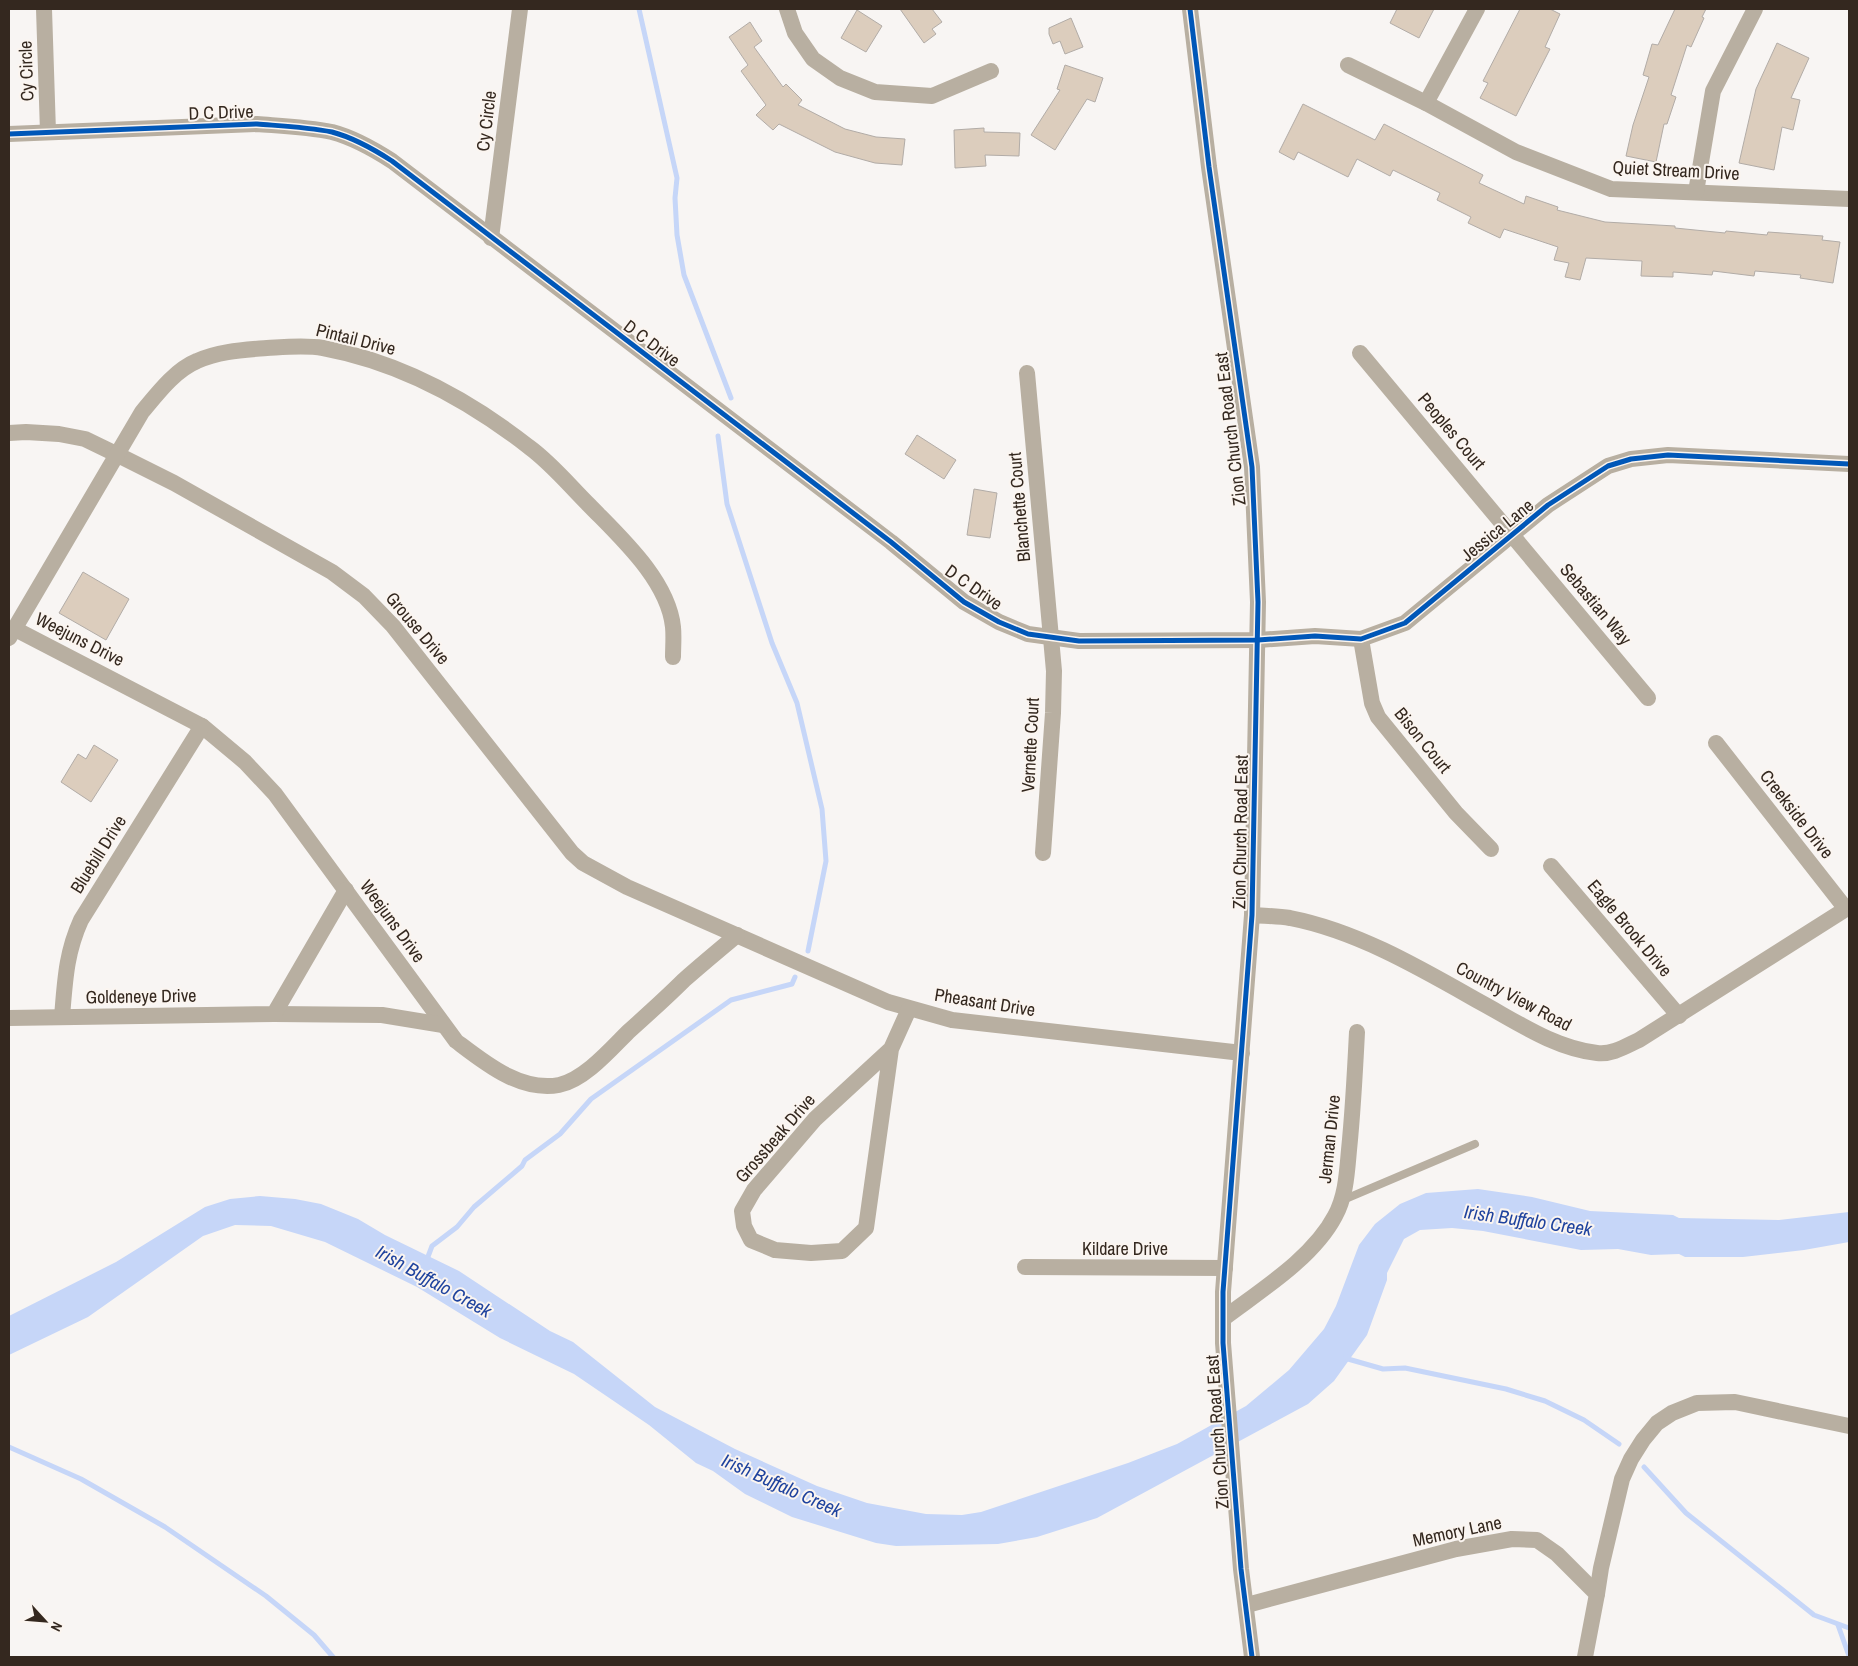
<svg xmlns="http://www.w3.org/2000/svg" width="1858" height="1666" viewBox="0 0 1858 1666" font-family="'Archivo Narrow',sans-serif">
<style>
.water{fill:#c6d6f8}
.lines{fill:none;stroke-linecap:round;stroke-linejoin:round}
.stream{stroke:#c6d6f8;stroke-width:5}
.building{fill:#dccdbd;stroke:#b2aca7}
.lane{stroke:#b8afa1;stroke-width:8}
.street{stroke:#b8afa1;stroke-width:16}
.cycleway-casing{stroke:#fbf5f0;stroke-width:8}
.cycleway{stroke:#0057b8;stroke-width:5}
.labels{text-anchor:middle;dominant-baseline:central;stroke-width:4;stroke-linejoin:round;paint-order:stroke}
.street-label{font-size:18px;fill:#34281f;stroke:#fbf5f0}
.water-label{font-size:19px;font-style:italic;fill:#1f439e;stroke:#fbf5f0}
</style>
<rect width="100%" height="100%" fill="#f8f5f3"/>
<!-- water -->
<polygon class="water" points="1478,1189 1532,1197 1590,1211 1673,1215 1679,1218 1779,1220 1849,1212 1849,1242 1804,1250 1743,1257 1685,1257 1679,1254 1651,1255 1618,1249 1581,1250 1483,1231 1452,1228 1420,1230 1404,1239 1387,1273 1387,1280 1367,1335 1334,1381 1308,1404 1097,1518 1037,1537 998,1544 896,1546 876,1543 792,1517 745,1494 713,1471 696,1463 649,1425 574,1374 500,1338 417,1287 325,1242 271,1226 235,1225 203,1236 88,1317 9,1355 9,1316 116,1262 205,1207 230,1199 260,1196 295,1199 321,1204 358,1219 385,1235 459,1271 550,1331 573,1342 655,1407 735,1449 817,1486 867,1503 926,1514 962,1515 981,1512 1128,1463 1177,1444 1246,1406 1289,1370 1324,1329 1336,1306 1359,1245 1375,1224 1400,1204 1426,1193"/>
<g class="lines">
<!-- stream -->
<g class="stream">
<polyline points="639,9 677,178 675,198 677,235 684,275 731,398"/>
<polyline points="718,436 727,504 772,643 797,703 822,809 826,861 808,951"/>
<polyline points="426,1262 432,1246 457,1227 474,1207 522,1166 525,1160 560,1134 591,1099 731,1000 792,984 795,977"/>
<polyline points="1346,1356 1348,1359 1383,1369 1405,1368 1506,1389 1545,1401 1584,1420 1619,1444"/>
<polyline points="9,1447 81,1479 165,1527 266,1596 314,1635 333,1657"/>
<polyline points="1644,1467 1686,1513 1814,1615 1849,1628"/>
<polyline points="1838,1625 1849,1656"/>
</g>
</g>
<!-- building -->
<g class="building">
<polygon points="900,9 932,9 942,22 932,29 936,34 924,43"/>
<polygon points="1397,9 1434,9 1419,38 1390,23"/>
<polygon points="1520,9 1550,9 1560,14 1545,47 1550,49 1516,116 1480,98 1488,83 1483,81"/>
<polygon points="1675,9 1706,9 1702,17 1704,18 1691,47 1687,45 1671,95 1676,97 1667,124 1664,124 1656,162 1626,156 1633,125 1649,77 1643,75 1652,44 1658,45"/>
<polygon points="857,10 882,26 866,52 841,38"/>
<polygon points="1071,18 1083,47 1065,54 1060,41 1053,44 1049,34 1049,28"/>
<polygon points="750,22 762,41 754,47 783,87 786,84 802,100 798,105 845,129 876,137 905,139 902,165 875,163 835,152 779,124 773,130 756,115 766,105 741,71 748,65 729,37"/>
<polygon points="1777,43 1809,58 1791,98 1800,100 1793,130 1782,127 1774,170 1739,163 1756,89"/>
<polygon points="1065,65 1103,78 1095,102 1087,99 1055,150 1031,135 1060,90 1057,89"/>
<polygon points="1303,104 1375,140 1384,124 1483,175 1479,183 1524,204 1526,196 1558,207 1557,210 1605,222 1675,226 1675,228 1725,233 1726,231 1767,235 1768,232 1823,236 1822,240 1840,242 1833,283 1800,278 1801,275 1755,271 1754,276 1713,271 1712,275 1673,272 1673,277 1641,276 1642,261 1586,258 1580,280 1565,277 1569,263 1554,260 1558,247 1504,229 1500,238 1468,223 1471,217 1437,200 1440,193 1393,170 1390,176 1357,159 1348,177 1298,152 1294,160 1279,152"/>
<polygon points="984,128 984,132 1020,133 1019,156 985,155 986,166 955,168 954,130"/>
<polygon points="917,435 956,460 944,479 905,454"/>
<polygon points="974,489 997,493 990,538 967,535"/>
<polygon points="83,572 129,599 106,640 59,613"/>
<polygon points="94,745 118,760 91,802 61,782 78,754 86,759"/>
</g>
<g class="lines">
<!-- lane -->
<polyline class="lane" points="1343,1200 1475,1144"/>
<!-- street -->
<g class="street">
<polyline points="44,9 48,132"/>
<polyline points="787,9 795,33 813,59 840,78 875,92 932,96 991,71"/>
<polyline points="1190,9 1209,167 1252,467 1258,602 1252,915 1223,1292 1223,1343 1241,1569 1252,1657"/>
<polyline points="1348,65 1426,103 1516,152 1611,189 1849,199"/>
<polyline points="1426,103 1477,9"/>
<path d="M 9,134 L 257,124 C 282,126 307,127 332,132 C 351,137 375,150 392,161 L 891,542 L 964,602 L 999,622 L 1028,634 L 1079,641 L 1258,640 L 1315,636 L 1361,639 L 1405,623 L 1548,505 L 1608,466 L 1631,459 L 1668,455 L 1849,464"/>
<polyline points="1696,192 1713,91 1755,9"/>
<polyline points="491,238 520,9"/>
<polyline points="1360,353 1648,698"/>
<polyline points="1027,373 1054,671 1053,713 1043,853"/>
<polyline points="9,433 26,432 59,434 85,439 118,455 174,483 332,572 364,596 393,626 572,853 583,863 627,887 888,1002 952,1020 1242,1053"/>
<path d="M 15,629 L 202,726 L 245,762 L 275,794 L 456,1041 C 485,1063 520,1092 559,1085 C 584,1080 610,1050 628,1032 C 647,1015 666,998 684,980 C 701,965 719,950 737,935"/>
<path d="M 9,638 L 142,412 C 157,394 175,370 197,361 C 219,351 243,350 267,348 C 285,347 305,345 323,348 C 399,362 469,400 529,447 C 551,463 569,485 589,505 C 620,537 668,580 673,627 C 674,637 673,647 673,657"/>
<polyline points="1361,639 1372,703 1378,717 1456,813 1491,849"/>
<polyline points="1716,743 1846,909"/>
<polyline points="1551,866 1679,1016"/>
<path d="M 1252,915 C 1264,916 1277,916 1290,918 C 1357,931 1420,968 1480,1002 C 1517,1022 1554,1048 1597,1053 C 1612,1055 1626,1046 1639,1040 L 1849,907"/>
<polyline points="274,1014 382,1015 443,1025"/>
<path d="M 62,1017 C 65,981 66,953 81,920 L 202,726"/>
<polyline points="9,1018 274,1014 346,890"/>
<polyline points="891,1049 815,1119 754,1190 742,1211 744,1226 751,1240 775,1250 811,1253 842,1251 866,1228 891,1049 909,1009"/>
<polyline points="1025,1267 1225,1268"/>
<path d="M 1224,1318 C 1261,1290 1313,1258 1335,1216 C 1346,1196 1347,1172 1349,1150 C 1353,1111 1355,1072 1357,1032"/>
<polyline points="1597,1594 1601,1568 1622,1479 1631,1459 1643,1440 1657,1423 1672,1413 1697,1403 1735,1402 1849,1426"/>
<polyline points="1247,1605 1456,1549 1512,1539 1537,1540 1557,1554 1597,1594 1585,1657"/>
</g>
<!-- cycleway casing -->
<g class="cycleway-casing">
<g id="cycleway">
<polyline points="1190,9 1209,167 1252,467 1258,602 1252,915 1223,1292 1223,1343 1241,1569 1252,1657"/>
<path d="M 9,134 L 257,124 C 282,126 307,127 332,132 C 351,137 375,150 392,161 L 891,542 L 964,602 L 999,622 L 1028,634 L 1079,641 L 1258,640 L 1315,636 L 1361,639 L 1405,623 L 1548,505 L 1608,466 L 1631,459 L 1668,455 L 1849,464"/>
</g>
</g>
<!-- cycleway -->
<use href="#cycleway" class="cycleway"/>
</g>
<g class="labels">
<!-- street labels -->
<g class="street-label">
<text transform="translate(26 71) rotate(-92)">Cy Circle</text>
<text transform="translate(221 112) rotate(-2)">D C Drive</text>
<text transform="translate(486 121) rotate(-83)">Cy Circle</text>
<text transform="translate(1676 170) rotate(3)">Quiet Stream Drive</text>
<text transform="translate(356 339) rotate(14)">Pintail Drive</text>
<text transform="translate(652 343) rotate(37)">D C Drive</text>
<text transform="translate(1230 429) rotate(-97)">Zion Church Road East</text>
<text transform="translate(1452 431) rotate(50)">Peoples Court</text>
<text transform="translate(1019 507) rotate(-95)">Blanchette Court</text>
<text transform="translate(1497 530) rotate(-39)">Jessica Lane</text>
<text transform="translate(974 587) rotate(35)">D C Drive</text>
<text transform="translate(1596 604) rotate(50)">Sebastian Way</text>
<text transform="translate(418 628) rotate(50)">Grouse Drive</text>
<text transform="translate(80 639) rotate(27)">Weejuns Drive</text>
<text transform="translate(1423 740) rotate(51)">Bison Court</text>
<text transform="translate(1030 745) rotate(-87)">Vernette Court</text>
<text transform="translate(1797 814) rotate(52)">Creekside Drive</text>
<text transform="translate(1240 832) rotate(-89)">Zion Church Road East</text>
<text transform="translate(98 854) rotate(-58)">Bluebill Drive</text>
<text transform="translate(393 921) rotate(54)">Weejuns Drive</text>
<text transform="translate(1630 928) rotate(50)">Eagle Brook Drive</text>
<text transform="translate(141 996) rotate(-1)">Goldeneye Drive</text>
<text transform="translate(1514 996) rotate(28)">Country View Road</text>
<text transform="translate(985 1002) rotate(9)">Pheasant Drive</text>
<text transform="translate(775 1138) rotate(-49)">Grossbeak Drive</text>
<text transform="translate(1329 1139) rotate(-84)">Jerman Drive</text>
<text x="1125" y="1248">Kildare Drive</text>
<text transform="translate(1217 1432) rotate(-94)">Zion Church Road East</text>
<text transform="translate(1457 1531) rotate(-12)">Memory Lane</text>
</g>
<!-- water labels -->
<g class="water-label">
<text transform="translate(1528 1220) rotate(8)">Irish Buffalo Creek</text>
<text transform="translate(434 1281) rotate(29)">Irish Buffalo Creek</text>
<text transform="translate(782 1485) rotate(24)">Irish Buffalo Creek</text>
</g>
</g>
<!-- border -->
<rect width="1858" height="1666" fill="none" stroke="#34281f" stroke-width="20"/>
<!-- north arrow -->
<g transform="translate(45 1621) rotate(116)" stroke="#fbf5f0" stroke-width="4" paint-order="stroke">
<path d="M0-4L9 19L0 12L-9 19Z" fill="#34281f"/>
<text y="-8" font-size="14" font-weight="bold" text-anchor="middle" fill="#34281f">N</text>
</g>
</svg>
